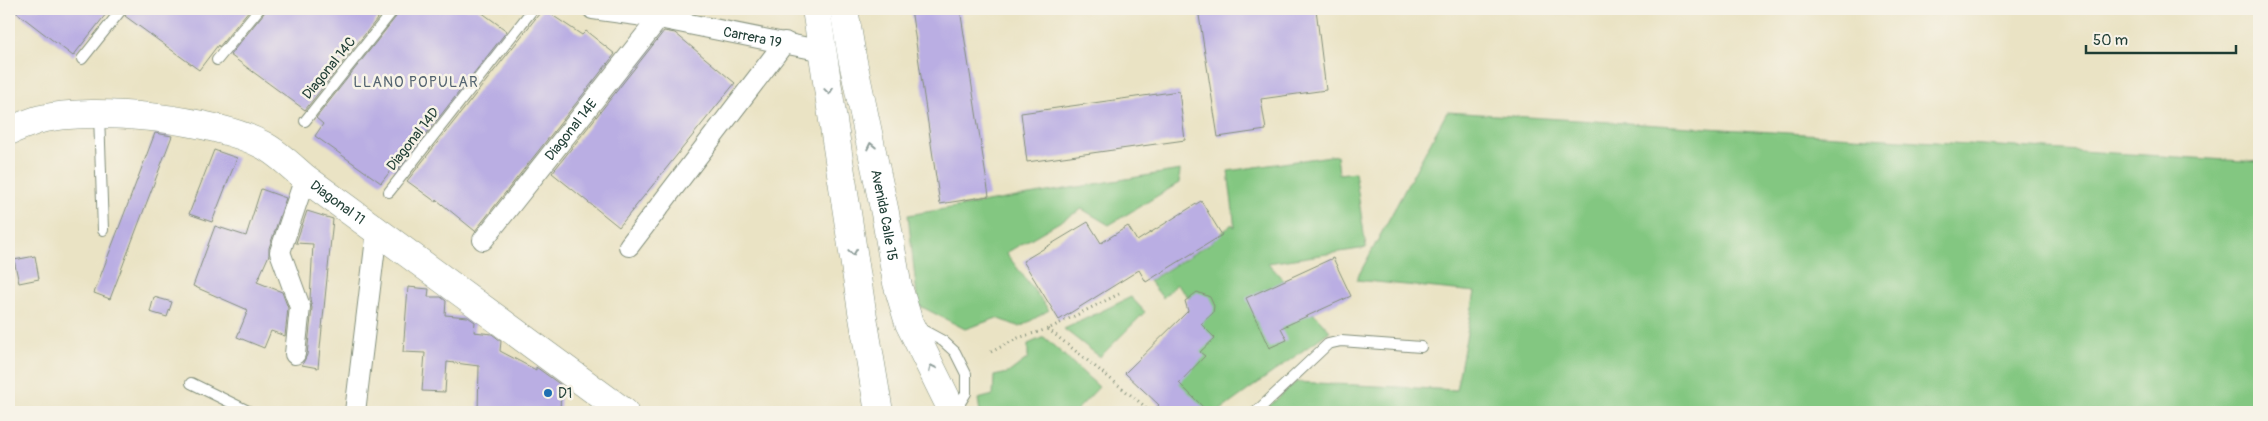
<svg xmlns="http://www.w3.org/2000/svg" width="2268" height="421" viewBox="0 0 2268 421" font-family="Pangolin,sans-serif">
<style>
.green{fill:#83c781;stroke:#51825a}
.building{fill:#baaee3}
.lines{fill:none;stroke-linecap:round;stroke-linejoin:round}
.lane-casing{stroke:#84907c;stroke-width:12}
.street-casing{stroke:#84907c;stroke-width:22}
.secondary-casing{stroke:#84907c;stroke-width:29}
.path{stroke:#84907c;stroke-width:3;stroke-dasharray:1 4;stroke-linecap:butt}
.lane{stroke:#fff;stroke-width:10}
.street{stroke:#fff;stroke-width:20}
.secondary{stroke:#fff;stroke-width:28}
.oneway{stroke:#8f9e9a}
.poi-dot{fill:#1f6fb2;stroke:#f7f3e8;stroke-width:2}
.labels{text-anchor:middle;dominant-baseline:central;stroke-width:5;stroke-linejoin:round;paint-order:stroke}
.street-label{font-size:14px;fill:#1f3d34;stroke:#f7f3e8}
.poi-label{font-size:14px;fill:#1f3d34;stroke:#f7f3e8;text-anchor:start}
.neighbourhood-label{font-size:15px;letter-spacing:1px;fill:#556571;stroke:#f7f3e8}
</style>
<rect width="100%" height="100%" fill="#f7f3e8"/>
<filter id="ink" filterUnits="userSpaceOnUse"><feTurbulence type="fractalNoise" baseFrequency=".02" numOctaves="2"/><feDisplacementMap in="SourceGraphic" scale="10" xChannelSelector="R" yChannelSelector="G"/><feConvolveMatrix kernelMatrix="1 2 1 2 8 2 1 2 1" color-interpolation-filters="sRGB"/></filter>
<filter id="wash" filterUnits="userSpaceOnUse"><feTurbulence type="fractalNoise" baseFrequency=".0096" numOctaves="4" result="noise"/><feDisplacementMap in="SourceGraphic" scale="20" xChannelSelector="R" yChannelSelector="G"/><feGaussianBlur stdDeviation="1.12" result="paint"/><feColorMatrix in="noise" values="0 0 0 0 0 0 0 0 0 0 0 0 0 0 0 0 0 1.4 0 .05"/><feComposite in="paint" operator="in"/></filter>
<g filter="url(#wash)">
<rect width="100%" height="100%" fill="#eae3c4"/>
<!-- green -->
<g class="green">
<polygon points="1447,112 2259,162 2259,412 1262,412 1296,382 1456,390 1475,292 1356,280"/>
<polygon points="1337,155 1339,174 1355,172 1366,248 1268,263 1330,331 1218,412 1176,412 1155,393 1194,329 1206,315 1176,284 1163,298 1149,281 1209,244 1232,224 1235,228 1228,171"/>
<polygon points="1180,170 1179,183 1109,225 1082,209 1006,253 1049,310 1020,327 997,318 965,329 918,305 908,215"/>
<polygon points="1131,297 1145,312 1100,357 1064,329"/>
<polygon points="1044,337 1099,387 1075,412 980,412 978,399 993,395 994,376 1008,373 1028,358 1028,344"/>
</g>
<g id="blocks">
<!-- building -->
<g class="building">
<polygon points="12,9 110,9 73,56"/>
<polygon points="129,9 250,9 219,47 218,45 199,70 125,16"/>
<polygon points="266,9 385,9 305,110 230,55 264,13"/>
<polygon points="401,9 477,9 507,31 396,172 392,169 381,183 315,136 323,124 316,118 399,13"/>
<polygon points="543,9 582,35 586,31 615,54 475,231 437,200 436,202 407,181"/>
<polygon points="911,9 960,9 989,196 940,204"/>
<polygon points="1198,9 1316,9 1326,90 1261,99 1266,130 1218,137"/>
<polygon points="664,31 675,33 735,83 619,227 552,173"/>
<polygon points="1179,91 1185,140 1027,162 1021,113"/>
<polygon points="155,133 172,136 110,299 94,293"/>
<polygon points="214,150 237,158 212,222 189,214"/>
<polygon points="261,189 286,198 269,248 269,255 257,282 282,292 288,308 285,336 271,331 264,348 237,337 248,310 193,286 215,226 246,236"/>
<polygon points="1201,201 1222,235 1146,282 1139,270 1059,320 1023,261 1088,222 1101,243 1128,226 1137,241"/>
<polygon points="307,211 333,219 318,368 302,365 307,355 312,308 310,299 313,244 296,243"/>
<polygon points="35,256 39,279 19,283 14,260"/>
<polygon points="1333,258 1351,296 1281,328 1287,340 1269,348 1246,298"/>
<polygon points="408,287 429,289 428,297 441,297 446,301 445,315 468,317 475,322 474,332 492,334 501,341 500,351 536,370 536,367 561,385 560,412 478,412 479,366 447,362 445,392 422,391 425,353 403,352"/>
<polygon points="1197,292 1210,297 1214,306 1213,313 1201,324 1215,338 1200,352 1205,356 1179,383 1208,412 1152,412 1159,405 1125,373 1188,311 1185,301"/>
<polygon points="154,297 172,302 167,317 150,312"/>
</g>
</g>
</g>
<g filter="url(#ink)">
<use href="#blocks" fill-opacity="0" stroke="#84907c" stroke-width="1"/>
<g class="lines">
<!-- lane casing -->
<g class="lane-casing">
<g id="lane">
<polyline points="82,59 122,9"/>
<polyline points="217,60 259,9"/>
<polyline points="99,115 103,230"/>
<polyline points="305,121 394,9"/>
<polyline points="389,192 533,9"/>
<polyline points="919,328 943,341 955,352 966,374 966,393 955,411"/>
<polyline points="191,383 250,412"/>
<polyline points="1256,412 1328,344 1341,341 1421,347"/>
</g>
</g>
<!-- street casing -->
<g class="street-casing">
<g id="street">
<path id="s1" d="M 593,9 L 659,18 L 823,51"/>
<path id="s2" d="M 483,240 L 659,18"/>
<polyline points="629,246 785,42"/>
<polyline points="295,354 300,307 280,252 305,178"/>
<polyline points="355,412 377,230"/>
</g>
</g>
<!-- secondary casing -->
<g class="secondary-casing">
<g id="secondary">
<polyline points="816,9 862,311 879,412"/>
<path id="s3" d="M 844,9 L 852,57 L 885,213 L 897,283 L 909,323 L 953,412"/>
<path id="s4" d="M 9,131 C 19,127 30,122 41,119 C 95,106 215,119 263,145 C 278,153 292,167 305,178 L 624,412"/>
</g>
</g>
<!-- path -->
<g class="path">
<polyline points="1048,329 1152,412"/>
<polyline points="991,352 1018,338 1048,329 1119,294"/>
</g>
<!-- lane -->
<use href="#lane" class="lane"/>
<!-- street -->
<use href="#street" class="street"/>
<!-- secondary -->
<use href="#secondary" class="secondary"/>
</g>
<!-- one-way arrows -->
<defs><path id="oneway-chevron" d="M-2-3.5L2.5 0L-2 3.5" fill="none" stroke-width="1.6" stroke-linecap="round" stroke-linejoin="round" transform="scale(1.25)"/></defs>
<g class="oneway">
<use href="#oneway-chevron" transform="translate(829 91) rotate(82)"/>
<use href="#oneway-chevron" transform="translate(871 146) rotate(-102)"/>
<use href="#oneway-chevron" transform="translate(853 252) rotate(82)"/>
<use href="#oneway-chevron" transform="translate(932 368) rotate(-116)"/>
</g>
</g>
<!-- markers -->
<circle class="poi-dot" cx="548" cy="393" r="5"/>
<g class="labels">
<!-- street labels -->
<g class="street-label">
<text stroke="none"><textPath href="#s1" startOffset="162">Carrera 19</textPath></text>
<text transform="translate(329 68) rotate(-51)">Diagonal 14C</text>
<text stroke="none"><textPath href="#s2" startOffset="141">Diagonal 14E</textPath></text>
<text transform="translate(413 139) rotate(-52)">Diagonal 14D</text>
<text stroke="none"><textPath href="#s4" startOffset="355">Diagonal 11</textPath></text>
<text stroke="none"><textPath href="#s3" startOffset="210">Avenida Calle 15</textPath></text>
</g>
<!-- poi labels -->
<g class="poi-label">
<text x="558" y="393">D1</text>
</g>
<!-- neighbourhood labels -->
<g class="neighbourhood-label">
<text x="416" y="82">LLANO POPULAR</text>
</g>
</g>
<!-- margin -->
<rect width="2268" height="421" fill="none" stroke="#f7f3e8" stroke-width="30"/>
<!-- scale -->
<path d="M2086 45v8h150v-8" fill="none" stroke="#1f3d34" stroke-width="2.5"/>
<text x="2093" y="45" font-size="15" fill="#1f3d34" stroke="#f7f3e8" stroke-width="4" paint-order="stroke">50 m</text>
</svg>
